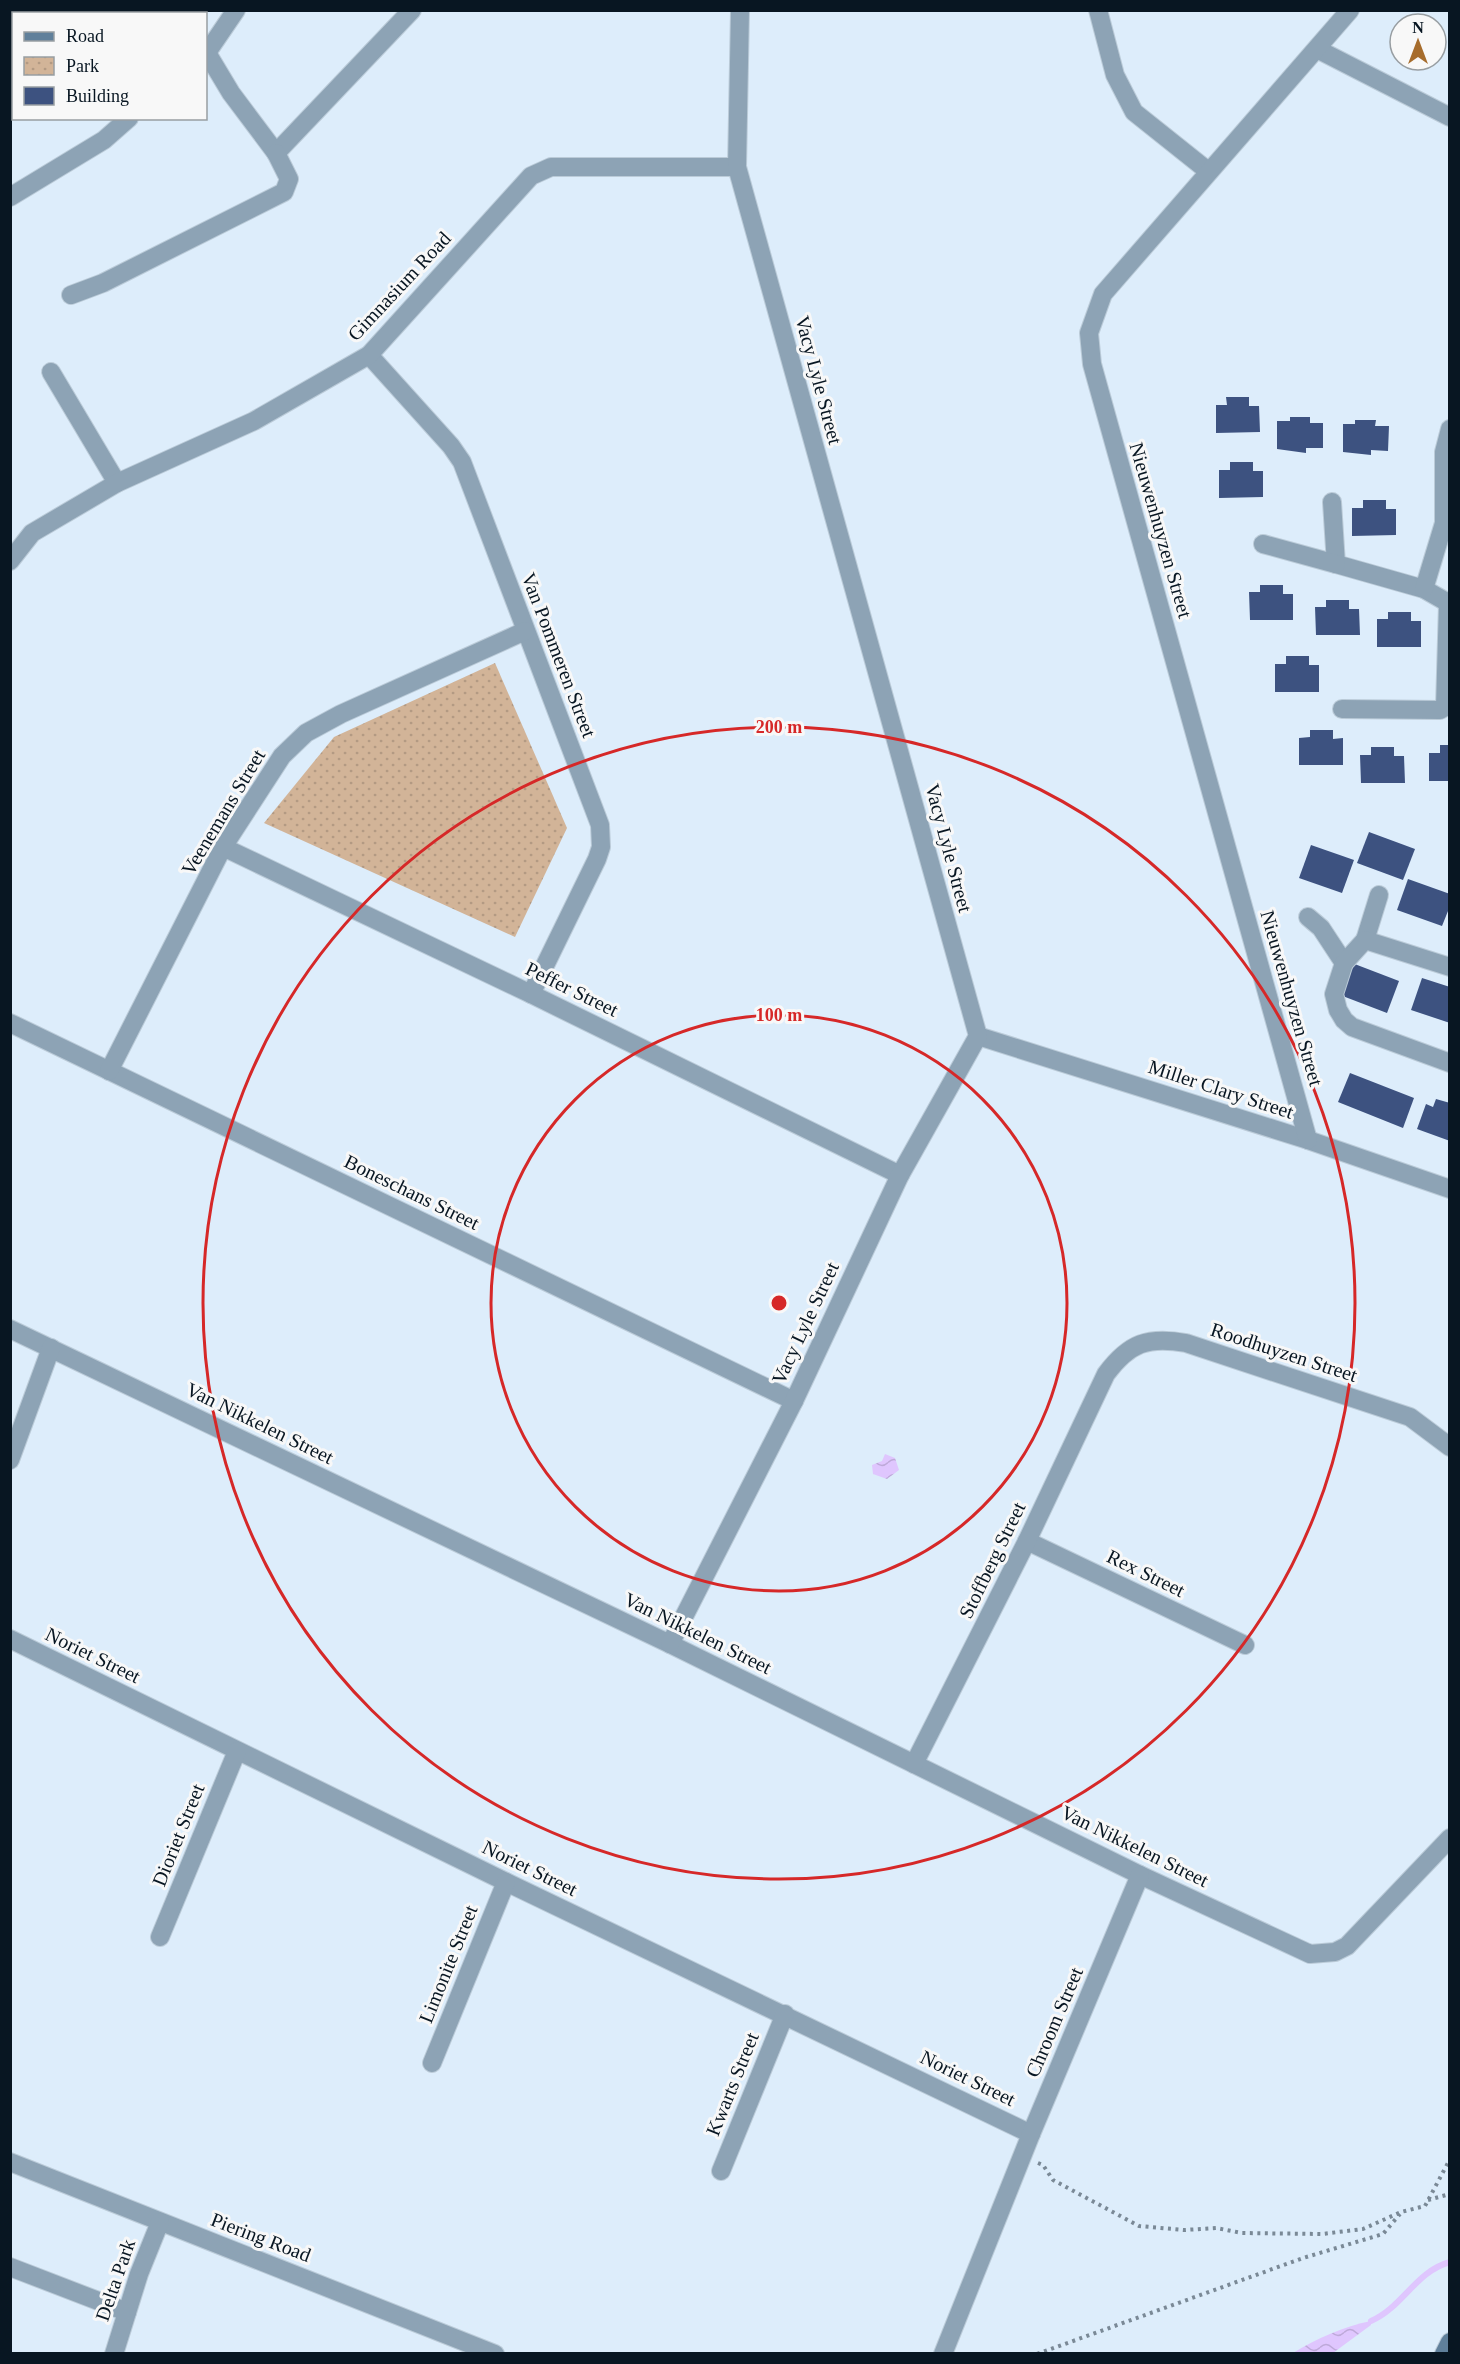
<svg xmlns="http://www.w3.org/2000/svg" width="1460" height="2364" viewBox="0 0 1460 2364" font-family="'Times New Roman',serif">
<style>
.park{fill:url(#park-dots)}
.water{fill:url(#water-waves)}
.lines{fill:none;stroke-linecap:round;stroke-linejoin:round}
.stream{stroke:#dfc6fe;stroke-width:6}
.building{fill:#3d5280}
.street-casing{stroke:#bbcbd8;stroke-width:20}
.secondary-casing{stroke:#bbcbd8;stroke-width:20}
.path{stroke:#7a8996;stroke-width:4;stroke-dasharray:3 4.5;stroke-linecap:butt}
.street{stroke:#8da3b5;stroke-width:18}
.secondary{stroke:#60809b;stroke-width:18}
.ring{fill:none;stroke:#d62828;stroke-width:3}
.labels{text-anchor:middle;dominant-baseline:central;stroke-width:6;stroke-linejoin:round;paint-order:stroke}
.street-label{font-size:20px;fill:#081622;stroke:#f8f8f8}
.centre{fill:#d62828;stroke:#f8f8f8;stroke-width:3}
.ring-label{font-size:18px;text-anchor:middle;font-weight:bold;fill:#d62828;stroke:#f8f8f8;stroke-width:6;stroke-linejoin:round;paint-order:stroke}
</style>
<defs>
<pattern id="park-dots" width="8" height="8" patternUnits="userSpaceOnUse" patternTransform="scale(1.5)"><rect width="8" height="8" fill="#d2b498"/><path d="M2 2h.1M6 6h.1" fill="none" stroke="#b39a83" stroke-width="1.8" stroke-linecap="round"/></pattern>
<pattern id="water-waves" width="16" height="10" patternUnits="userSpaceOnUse" patternTransform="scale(1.5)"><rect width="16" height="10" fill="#dfc6fe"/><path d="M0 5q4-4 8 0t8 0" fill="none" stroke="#bea9d9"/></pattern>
</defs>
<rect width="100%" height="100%" fill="#ddedfb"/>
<!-- park -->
<polygon class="park" points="495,663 567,828 515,937 264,823 334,737"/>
<!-- water -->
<g class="water">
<polygon points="885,1454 895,1458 899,1470 887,1479 873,1474 872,1465 882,1461"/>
<path d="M 1371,2321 L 1371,2325 L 1333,2353 L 1293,2353 C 1316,2339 1344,2326 1371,2321 Z"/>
</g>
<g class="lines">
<!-- stream -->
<path class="stream" d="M 1371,2321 C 1402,2308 1416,2271 1450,2262"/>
</g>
<!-- building -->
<g class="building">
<polygon points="1226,397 1249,397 1249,406 1259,406 1260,432 1216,433 1216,405 1227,405"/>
<polygon points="1290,417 1310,417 1310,423 1323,423 1323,448 1306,448 1306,453 1277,449 1277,421 1290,421"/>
<polygon points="1355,420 1376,420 1375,426 1389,426 1388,451 1371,450 1371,455 1343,452 1343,424 1355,424"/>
<polygon points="1230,462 1253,462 1253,471 1263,471 1263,497 1219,498 1219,470 1230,470"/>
<polygon points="1363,500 1386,500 1386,509 1396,509 1396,535 1352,536 1352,508 1363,508"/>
<polygon points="1260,585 1283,585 1283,594 1293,594 1293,620 1250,620 1249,592 1260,592"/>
<polygon points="1326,600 1349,600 1349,609 1359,609 1360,635 1316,635 1315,607 1326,607"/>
<polygon points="1388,612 1411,612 1411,621 1421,621 1421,647 1377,647 1377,619 1388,619"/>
<polygon points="1286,656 1309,656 1309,665 1319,665 1319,692 1275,692 1275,664 1286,664"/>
<polygon points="1310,730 1333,730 1333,739 1343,738 1343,765 1299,765 1299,738 1310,737"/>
<polygon points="1440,745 1450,745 1450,781 1429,781 1429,753 1440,753"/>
<polygon points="1371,747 1394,747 1394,756 1404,756 1405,783 1361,783 1360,755 1371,755"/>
<polygon points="1369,832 1415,849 1403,880 1357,863"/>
<polygon points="1311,845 1354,860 1342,893 1299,878"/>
<polygon points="1408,879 1450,894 1450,906 1442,926 1397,910"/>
<polygon points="1352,963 1399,981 1387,1013 1340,995"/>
<polygon points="1422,978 1450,987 1450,1023 1411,1010"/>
<polygon points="1350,1073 1414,1098 1403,1128 1338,1102"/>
<polygon points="1436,1099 1450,1103 1450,1141 1417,1129 1426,1104 1433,1107"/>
</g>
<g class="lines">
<!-- street casing -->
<g class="street-casing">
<g id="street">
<polyline points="1098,10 1115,75 1134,112 1208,171"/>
<polyline points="37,14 40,10"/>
<polyline points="10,39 14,36"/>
<polyline points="1317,49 1450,117"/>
<polyline points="207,53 231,93 276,153 412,10"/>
<polyline points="206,54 236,10"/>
<polyline points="10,197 104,140 129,118"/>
<polyline points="71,295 103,283 284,192 289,179 276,153"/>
<polyline points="369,355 451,446 462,462 600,825 601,847 597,859 531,994"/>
<polyline points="51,372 117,483"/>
<polyline points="1332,502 1336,564 1424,589 1450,604"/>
<polyline points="1263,544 1336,564"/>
<polyline points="10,561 32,533 117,483 254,421 369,355 531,176 551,167 737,167"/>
<polyline points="1424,589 1444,523 1444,452 1450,429"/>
<polyline points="1342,709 1440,710 1445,707 1448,604"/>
<polyline points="223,847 531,994 900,1175"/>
<polyline points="1308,917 1321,928 1344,963"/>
<polyline points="1365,940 1379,895"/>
<polyline points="1450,967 1365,940 1344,963 1334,994 1338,1010 1344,1020 1352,1027 1450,1063"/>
<polyline points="10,1023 794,1401"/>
<polyline points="978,1036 1308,1140 1450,1189"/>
<polyline points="109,1071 223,847 282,756 306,733 341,714 525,631"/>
<polyline points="1308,1140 1092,364 1089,333 1103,294 1350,10"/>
<polyline points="10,1329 670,1644 1140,1875 1310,1954 1335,1952 1347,1946 1450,1838"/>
<polyline points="10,1460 51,1348"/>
<polyline points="1027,1541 1245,1645"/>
<polyline points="10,1639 506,1882 1031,2134"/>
<polyline points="670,1644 794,1401 900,1175 978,1036 737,167 740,10"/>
<path d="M 914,1764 L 1027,1541 L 1106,1374 C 1129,1343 1148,1336 1186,1343 L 1410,1417 L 1450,1447"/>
<polyline points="160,1937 237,1751"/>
<polyline points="432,2063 506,1882"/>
<polyline points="10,2162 495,2354"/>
<polyline points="721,2171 785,2014"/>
<polyline points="10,2267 127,2312"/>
<polyline points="114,2354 139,2274 160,2222"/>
<polyline points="943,2354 1031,2134 1140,1875"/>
</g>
</g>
<!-- secondary casing -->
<g class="secondary-casing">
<polyline id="secondary" points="1444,2354 1450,2342"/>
</g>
<!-- path -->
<g class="path">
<polyline points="1038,2163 1043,2165 1053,2180 1139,2226 1184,2230 1216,2228 1242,2233 1322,2234 1363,2229 1401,2212 1425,2206 1450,2159"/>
<polyline points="1428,2200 1450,2194"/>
<polyline points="1037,2354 1303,2258 1383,2234 1400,2214"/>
</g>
<!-- street -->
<use href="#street" class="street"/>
<!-- secondary -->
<use href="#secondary" class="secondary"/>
</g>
<!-- distance rings -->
<g class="ring">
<circle cx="779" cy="1303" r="288"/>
<circle cx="779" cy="1303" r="576"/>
</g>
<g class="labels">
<!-- street labels -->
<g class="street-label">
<text transform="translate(399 286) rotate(-47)">Gimnasium Road</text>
<text transform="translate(819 380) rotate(75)">Vacy Lyle Street</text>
<text transform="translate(1161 530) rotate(74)">Nieuwenhuyzen Street</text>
<text transform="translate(559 655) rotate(69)">Van Pommeren Street</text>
<text transform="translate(223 812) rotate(-59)">Veenemans Street</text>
<text transform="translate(949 848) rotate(75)">Vacy Lyle Street</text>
<text transform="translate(572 989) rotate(26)">Peffer Street</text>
<text transform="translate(1292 998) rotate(74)">Nieuwenhuyzen Street</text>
<text transform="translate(1221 1089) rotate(18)">Miller Clary Street</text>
<text transform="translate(412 1192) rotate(26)">Boneschans Street</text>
<text transform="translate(805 1323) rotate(-65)">Vacy Lyle Street</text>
<text transform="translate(1284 1352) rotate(18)">Roodhuyzen Street</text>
<text transform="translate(260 1423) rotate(26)">Van Nikkelen Street</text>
<text transform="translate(992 1560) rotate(-64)">Stoffberg Street</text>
<text transform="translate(1146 1573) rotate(26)">Rex Street</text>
<text transform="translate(698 1633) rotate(26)">Van Nikkelen Street</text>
<text transform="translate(93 1655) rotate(26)">Noriet Street</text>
<text transform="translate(178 1835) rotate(-68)">Dioriet Street</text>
<text transform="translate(1135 1846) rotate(26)">Van Nikkelen Street</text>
<text transform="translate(530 1868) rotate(26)">Noriet Street</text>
<text transform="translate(448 1964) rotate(-68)">Limonite Street</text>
<text transform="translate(1054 2022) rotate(-67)">Chroom Street</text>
<text transform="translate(968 2078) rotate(26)">Noriet Street</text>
<text transform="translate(732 2084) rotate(-68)">Kwarts Street</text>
<text transform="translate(261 2237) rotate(21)">Piering Road</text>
<text transform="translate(115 2280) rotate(-71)">Delta Park</text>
</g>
</g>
<circle cx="779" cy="1303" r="9" class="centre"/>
<g class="ring-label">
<text x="779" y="733">200 m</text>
<text x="779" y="1021">100 m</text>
</g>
<!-- border -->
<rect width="1460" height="2364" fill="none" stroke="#081622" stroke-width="24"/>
<!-- legend -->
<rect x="12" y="12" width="195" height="108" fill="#f8f8f8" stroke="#989ea2" stroke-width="1.5"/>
<rect x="24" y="32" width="30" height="9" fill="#60809b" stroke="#989ea2" stroke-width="1.5"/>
<text x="66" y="42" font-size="18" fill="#081622">Road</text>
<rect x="24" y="57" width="30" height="18" fill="url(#park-dots)" stroke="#989ea2" stroke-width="1.5"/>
<text x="66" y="72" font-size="18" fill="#081622">Park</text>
<rect x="24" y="87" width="30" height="18" fill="#3d5280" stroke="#989ea2" stroke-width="1.5"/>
<text x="66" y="102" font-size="18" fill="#081622">Building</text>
<!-- north arrow -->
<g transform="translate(1418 42)"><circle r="28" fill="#f8f8f8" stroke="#989ea2" stroke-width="1.5"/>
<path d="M0-4.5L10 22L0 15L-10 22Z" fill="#a66c2c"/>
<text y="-9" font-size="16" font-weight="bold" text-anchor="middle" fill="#081622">N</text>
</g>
</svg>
